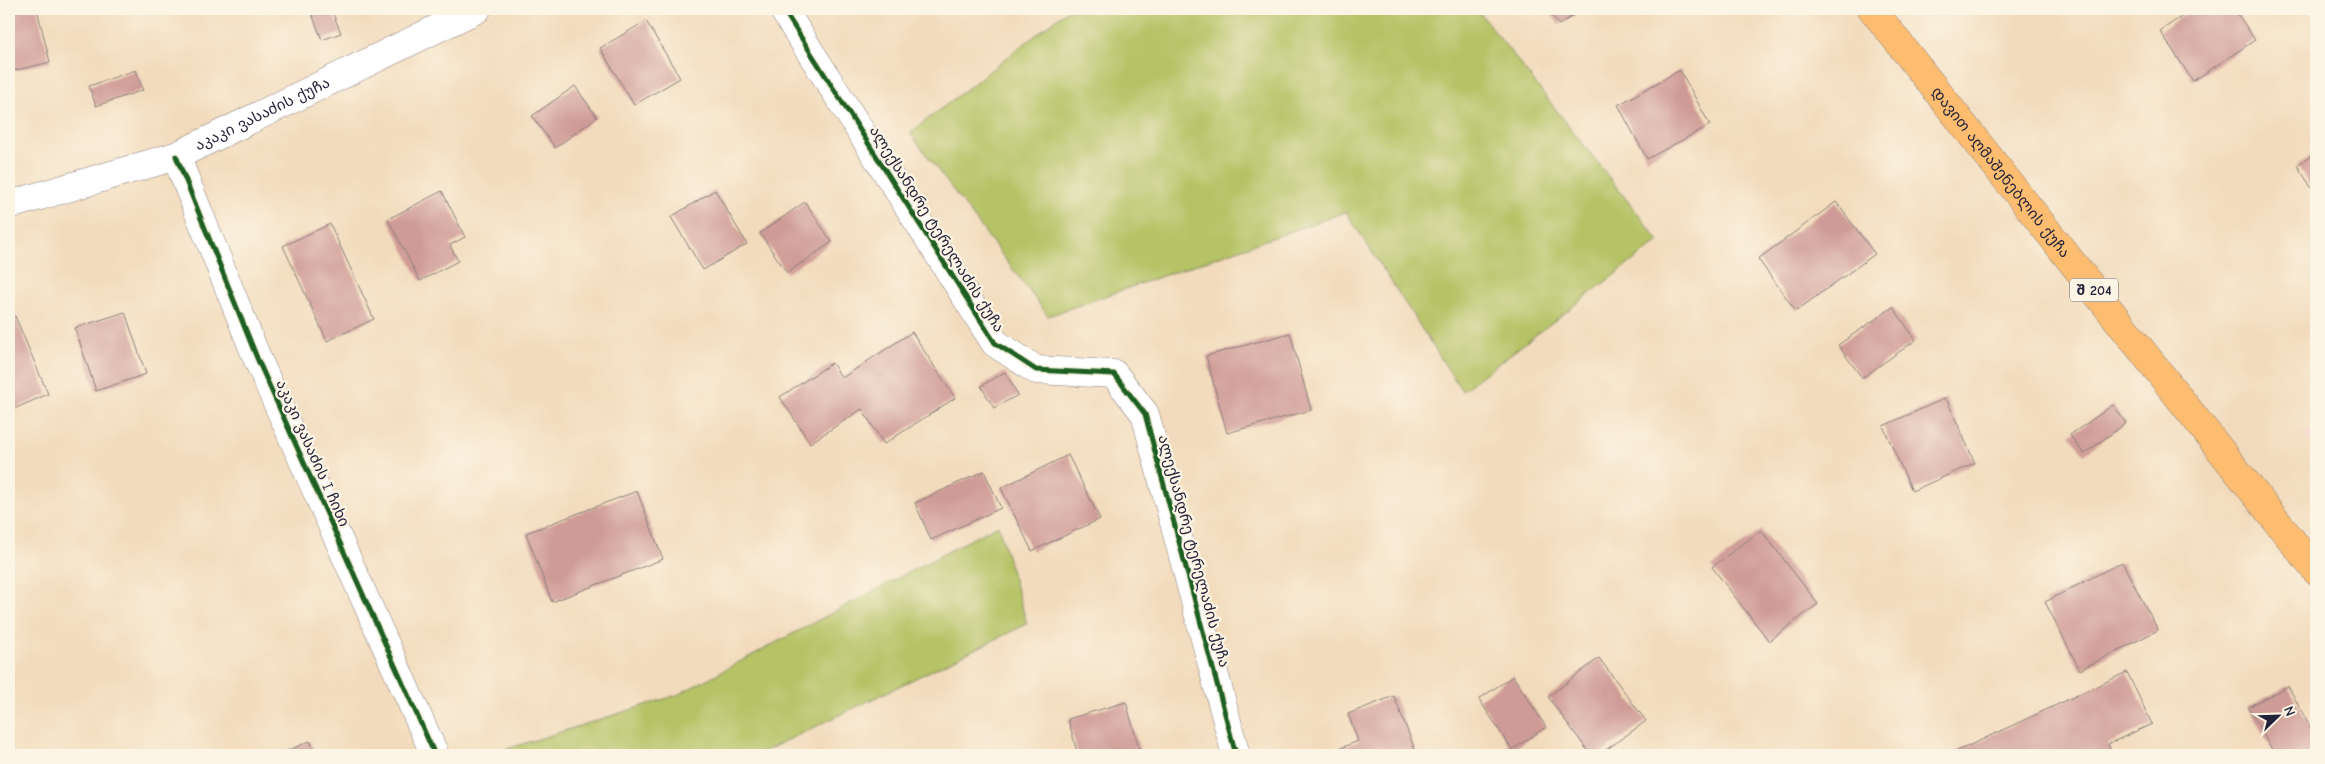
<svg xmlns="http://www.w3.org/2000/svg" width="2325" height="764" viewBox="0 0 2325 764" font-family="'Comic Neue','Noto Sans Georgian',sans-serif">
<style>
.built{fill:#f6d1c5}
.green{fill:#b5c265;stroke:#6c7250}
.building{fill:#cf9b96}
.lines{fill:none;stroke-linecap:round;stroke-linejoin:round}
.minor-casing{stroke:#8a7e7c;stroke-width:29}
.primary-casing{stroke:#8a7e7c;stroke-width:29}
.minor{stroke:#fff;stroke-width:28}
.primary{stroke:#fcbd6f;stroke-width:28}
.cycleway-casing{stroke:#fcf5e5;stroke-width:8}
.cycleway{stroke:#1b5e20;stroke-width:5}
.labels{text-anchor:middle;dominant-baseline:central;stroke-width:4.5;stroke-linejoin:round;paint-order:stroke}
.shield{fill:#fcf5e5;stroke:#63616e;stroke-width:1}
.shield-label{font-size:14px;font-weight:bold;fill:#22223b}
.street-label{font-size:15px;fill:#22223b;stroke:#fcf5e5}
</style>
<rect width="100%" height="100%" fill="#fcf5e5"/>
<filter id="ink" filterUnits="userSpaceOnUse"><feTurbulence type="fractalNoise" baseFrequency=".02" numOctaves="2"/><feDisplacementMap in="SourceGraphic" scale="10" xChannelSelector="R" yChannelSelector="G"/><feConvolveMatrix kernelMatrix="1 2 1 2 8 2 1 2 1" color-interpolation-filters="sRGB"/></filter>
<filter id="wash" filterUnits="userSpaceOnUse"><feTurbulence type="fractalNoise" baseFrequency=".0096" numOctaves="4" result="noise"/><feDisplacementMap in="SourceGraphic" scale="20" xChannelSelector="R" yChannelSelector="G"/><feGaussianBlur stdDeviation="1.12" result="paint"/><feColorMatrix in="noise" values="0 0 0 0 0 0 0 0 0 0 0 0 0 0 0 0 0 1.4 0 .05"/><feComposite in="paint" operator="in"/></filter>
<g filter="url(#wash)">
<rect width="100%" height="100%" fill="#f2dbbc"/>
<!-- built -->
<polygon class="built" points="2316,425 2316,451 2303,433"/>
<!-- green -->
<g class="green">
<polygon points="1069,9 1477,9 1659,241 1462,391 1346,212 1048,316 910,133"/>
<polygon points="998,525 1027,624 757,755 488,755 677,695"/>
</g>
<g id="blocks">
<!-- building -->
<g class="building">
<polygon points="9,9 37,9 50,62 9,72"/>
<polygon points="310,9 331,9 341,33 322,40"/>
<polygon points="1547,9 1583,9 1559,25"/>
<polygon points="2193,9 2234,9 2255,40 2193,81 2160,31"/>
<polygon points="646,21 680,78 634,105 600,48"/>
<polygon points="136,70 143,90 96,106 89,86"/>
<polygon points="1680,70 1710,125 1647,159 1618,105"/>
<polygon points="575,86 597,117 555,148 532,116"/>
<polygon points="2316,153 2316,195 2297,165"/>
<polygon points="715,190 747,244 703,270 671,217"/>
<polygon points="442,191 465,237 450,245 458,261 420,281 388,219"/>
<polygon points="805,202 832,242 787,273 760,233"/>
<polygon points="1836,202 1875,254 1796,311 1758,259"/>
<polygon points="330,224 374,319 327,341 283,246"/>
<polygon points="1893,307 1916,340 1862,378 1838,345"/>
<polygon points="125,312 146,374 96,391 75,328"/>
<polygon points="15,316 48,394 9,411 9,319"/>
<polygon points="912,332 955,398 884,444 862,409 810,443 780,397 832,363 842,378"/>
<polygon points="1290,333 1311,410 1227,433 1206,356"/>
<polygon points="1005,372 1018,395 994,408 981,386"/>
<polygon points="1946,398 1975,463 1912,491 1883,426"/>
<polygon points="2113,405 2126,423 2084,454 2070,435"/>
<polygon points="1068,455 1100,519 1032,551 1001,488"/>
<polygon points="984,471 1001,508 931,540 915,503"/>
<polygon points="637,491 663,559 552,602 526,533"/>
<polygon points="1761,530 1818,604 1769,641 1712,567"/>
<polygon points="2122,562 2158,630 2080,670 2045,602"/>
<polygon points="1599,658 1646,721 1599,755 1591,755 1548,697"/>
<polygon points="2127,672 2152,724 2108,744 2113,755 1949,755"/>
<polygon points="1513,676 1546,727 1512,750 1479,699"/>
<polygon points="2288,686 2316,738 2316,755 2275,755 2248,707"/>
<polygon points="1394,696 1417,755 1332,755 1331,752 1358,741 1348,714"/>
<polygon points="1126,702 1141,755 1078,755 1068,719"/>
<polygon points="310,741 316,755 278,755"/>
</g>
</g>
</g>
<g filter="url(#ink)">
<use href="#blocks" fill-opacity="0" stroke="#8a7e7c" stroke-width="1"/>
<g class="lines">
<!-- minor casing -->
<g class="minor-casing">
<g id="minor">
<polyline points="783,9 995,343 1036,370 1114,374 1145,414 1236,755"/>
<polyline points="176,156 257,358 435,755"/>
<path id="s1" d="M 9,205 L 176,156 L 477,9"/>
</g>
</g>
<!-- primary casing -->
<g class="primary-casing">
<g id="primary">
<path id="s2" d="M 1872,9 L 2316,571"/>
</g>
</g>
<!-- minor -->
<use href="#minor" class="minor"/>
<!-- primary -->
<use href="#primary" class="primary"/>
<!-- cycleway casing -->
<g class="cycleway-casing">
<g id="cycleway">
<polyline points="783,9 995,343 1036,370 1114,374 1145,414 1236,755"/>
<polyline points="176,156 257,358 435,755"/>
</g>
</g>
<!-- cycleway -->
<use href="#cycleway" class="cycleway"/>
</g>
</g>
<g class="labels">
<!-- shield labels -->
<rect class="shield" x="2070" y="278.5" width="48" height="23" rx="4"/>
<g class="shield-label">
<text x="2094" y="290">შ 204</text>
</g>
<!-- street labels -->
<g class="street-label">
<text stroke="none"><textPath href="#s1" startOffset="270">აკაკი ვასაძის ქუჩა</textPath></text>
<text stroke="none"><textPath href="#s2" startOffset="208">დავით აღმაშენებლის ქუჩა</textPath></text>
<text transform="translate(937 229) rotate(58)">ალექსანდრე ტერელაძის ქუჩა</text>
<text transform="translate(313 453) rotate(66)">აკაკი ვასაძის I ჩიხი</text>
<text transform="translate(1194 551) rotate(75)">ალექსანდრე ტერელაძის ქუჩა</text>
</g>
</g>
<!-- margin -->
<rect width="2325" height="764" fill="none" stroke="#fcf5e5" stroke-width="30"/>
<!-- north arrow -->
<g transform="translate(2278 716) rotate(67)" stroke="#fcf5e5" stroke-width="4" paint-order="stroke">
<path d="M0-4L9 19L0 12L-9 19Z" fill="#22223b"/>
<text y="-8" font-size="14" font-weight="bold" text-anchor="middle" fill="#22223b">N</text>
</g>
</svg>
